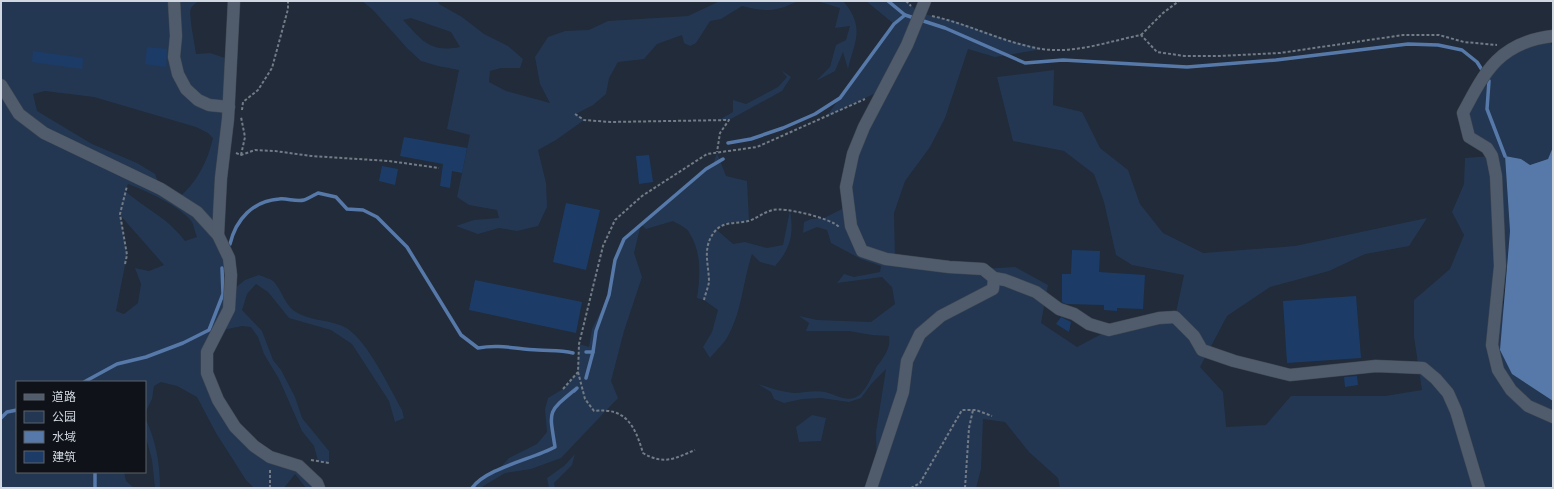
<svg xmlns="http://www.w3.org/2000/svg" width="1554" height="489" viewBox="0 0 1554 489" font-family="Figtree,'Noto Sans SC',sans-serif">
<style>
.green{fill:#233753;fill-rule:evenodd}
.water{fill:#5679a9}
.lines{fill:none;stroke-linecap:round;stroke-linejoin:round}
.stream{stroke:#5679a9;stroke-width:3.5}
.building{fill:#1c3c67}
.minor-casing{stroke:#3e4652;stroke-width:13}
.path{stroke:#727b86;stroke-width:2;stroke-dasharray:3 2;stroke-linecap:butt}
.minor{stroke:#505c6b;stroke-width:12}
</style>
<rect width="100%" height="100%" fill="#212b39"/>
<!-- green -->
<g class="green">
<path d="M 1,1 L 198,1 C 196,3 193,5 191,8 C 188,14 195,44 196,54 L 210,53 L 231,60 L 218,234 L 230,292 L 245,280 L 259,275 C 263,277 269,278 273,281 C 281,288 285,306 296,312 C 312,322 332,319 348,329 C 369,344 389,387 402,410 L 404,418 L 395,422 L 389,401 L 352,344 L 331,330 L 289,318 L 268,292 L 256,284 L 247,294 L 242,310 L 262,331 L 273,360 L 281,370 L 295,397 L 302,418 L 329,451 L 329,463 L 318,461 L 314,446 L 302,431 L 279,379 L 264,354 L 258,337 L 251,327 L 242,326 L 218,331 L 207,373 L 254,446 L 299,466 L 319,488 L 306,488 L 295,474 L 284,488 L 254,488 L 246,480 L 216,433 L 197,397 L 177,386 L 161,382 L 154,386 L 152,399 L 145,413 L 145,382 L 17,382 L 17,472 L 124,472 L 126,481 L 134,488 L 1,488 ZM 45,91 L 94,97 L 196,127 L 208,133 L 213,138 C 208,161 196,184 177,199 L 161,189 L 155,174 L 137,163 L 92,144 L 37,111 L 33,94 ZM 128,184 C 147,191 180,206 192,222 C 194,226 195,233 197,237 L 185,241 C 168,218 146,209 125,191 ZM 120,215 L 164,265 L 149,271 L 135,268 L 141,284 L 138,303 L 124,314 L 116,311 L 127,255 Z"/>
<path d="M 362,1 L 438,1 L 439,4 L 462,17 L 484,34 L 508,46 L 523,59 L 520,68 L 501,68 L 490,71 L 489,82 L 506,91 L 550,103 L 540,84 L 535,57 L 548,37 L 565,31 L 589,30 L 608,21 L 688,16 L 720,1 L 798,1 C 775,12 767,12 742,6 L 721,19 L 710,21 L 696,43 L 690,46 L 684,43 L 682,35 L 657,44 L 644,59 L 618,62 L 609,78 L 606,94 L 593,105 L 576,114 L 584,120 L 556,140 L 538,150 L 546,183 L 547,207 L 538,226 L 517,231 L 499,228 L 478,234 L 456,226 L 474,220 L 499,218 L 497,210 L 469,205 L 457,197 L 470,135 L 447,129 L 459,70 L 438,66 L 421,61 L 407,48 L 373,10 ZM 411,18 L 451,32 L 460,47 C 429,53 422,40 403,20 Z"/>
<path d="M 817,1 L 844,2 C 865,28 855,40 848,69 L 843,52 L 835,71 L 816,81 L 830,67 L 836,45 L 846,40 L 850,26 L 835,28 L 840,8 Z"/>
<path d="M 866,1 L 907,1 L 919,13 L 955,21 L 1005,39 L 1043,49 L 995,57 L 968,49 L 945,118 L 930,147 L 905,181 L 894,213 L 895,259 L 983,269 L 1015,267 L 1048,285 L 1041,323 L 1077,347 L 1109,330 L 1175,317 L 1184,275 L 1132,265 L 1116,255 L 1104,202 L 1094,174 L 1064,151 L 1013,141 L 997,77 L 1054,70 L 1053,105 L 1082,112 L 1100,148 L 1128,170 L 1140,204 L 1163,233 L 1203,253 L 1295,246 L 1427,218 L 1409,246 L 1365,254 L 1329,271 L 1270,287 L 1227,316 L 1200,367 L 1223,392 L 1226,427 L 1266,425 L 1291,396 L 1385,396 L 1422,390 L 1414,337 L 1414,300 L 1450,269 L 1464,235 L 1452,212 L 1464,184 L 1465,158 L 1492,156 L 1469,137 L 1463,113 L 1492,64 L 1549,37 L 1553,49 L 1553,147 L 1548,159 L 1530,165 L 1521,159 L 1505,156 L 1510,231 L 1503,303 L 1512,374 L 1553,401 L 1553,488 L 1060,488 L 1058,478 L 1029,452 L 1005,422 L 983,419 L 981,469 L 976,488 L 863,488 L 877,471 L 876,432 L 886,369 L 872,383 L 861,398 L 849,402 L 821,398 L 802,399 L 784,403 L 774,399 L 771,392 L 758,384 C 770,388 781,392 794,393 C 804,393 814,390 825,392 C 834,394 844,401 854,398 C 866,394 871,376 877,366 C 884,357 891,348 889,336 L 872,335 L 849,331 L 806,331 L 809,323 L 799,316 L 817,320 L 871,322 L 895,304 L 892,287 L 882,277 L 837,283 L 844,274 L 854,277 L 880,272 L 881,266 L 861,259 L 831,243 L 827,230 L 817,227 L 803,233 L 804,222 L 811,219 L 824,218 L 848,206 L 846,187 L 884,89 L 826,117 L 894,24 Z"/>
<polygon points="781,70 791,77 782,91 729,120 719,120 733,112 733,100 746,104 778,87 787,77"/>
<path d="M 717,153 L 726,176 L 747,181 L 749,221 L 726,223 L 717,230 L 733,244 L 745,242 L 767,248 L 783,245 L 790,210 C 794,234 791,248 775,266 L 760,262 L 752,254 C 743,281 742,310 729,334 C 725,343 716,350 710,358 L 703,347 L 712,332 L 718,310 L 704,300 L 697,298 C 700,277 702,253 690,234 C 688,228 678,224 673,221 L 646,229 L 641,224 L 634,253 L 642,277 L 624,331 L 611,381 L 618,398 L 561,458 L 531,469 L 505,473 L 480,488 L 472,488 L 475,483 L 498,470 L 509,458 L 537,444 L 547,432 L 545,409 L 548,398 L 563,389 L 578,372 L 579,344 L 589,347 L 592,329 L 609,295 L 615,260 L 624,239 L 713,165 Z"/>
<polygon points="812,415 826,418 821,441 799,442 796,427"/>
<path d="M 145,418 C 156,440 160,464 160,488 L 155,488 L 152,460 L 145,434 Z"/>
<polygon points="575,454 572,465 554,483 555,488 549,488 547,478 564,466"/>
</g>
<!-- water -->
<polygon class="water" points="1553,147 1553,401 1512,374 1500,350 1510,231 1505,156 1521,159 1530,165 1548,159"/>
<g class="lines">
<!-- stream -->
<g class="stream">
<polyline points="888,1 905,15 945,28 1025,63 1063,60 1187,67 1276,60 1408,44 1438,45 1462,50 1477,62 1489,81 1487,109 1505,156"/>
<polyline points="728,143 751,139 783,128 815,114 840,98 894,24 905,15"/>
<path d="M 230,244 C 236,219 253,201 279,199 C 287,198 296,202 304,200 C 308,199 314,195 318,193 L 336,197 L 347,209 L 363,210 L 377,217 L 407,247 L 461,335 L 478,348 C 500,344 516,349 538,350 C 550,351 560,350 573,353"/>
<polyline points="586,352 593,352"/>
<polyline points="586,378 593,352 596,331 609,295 615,260 624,239 706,169 723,159"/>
<polyline points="84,382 117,364 146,357 183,343 209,330 223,294 222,268"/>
<polyline points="1,418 7,412 17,410"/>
<polyline points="95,472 95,488"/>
<path d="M 472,488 C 486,468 533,459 555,447 C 549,409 547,413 577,388 L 574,391"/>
</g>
</g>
<!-- building -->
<g class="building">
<polygon points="147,47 167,49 166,67 145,64"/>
<polygon points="33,51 83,58 82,69 32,62"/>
<polygon points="404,137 467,148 462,173 452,171 450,188 440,186 443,164 400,156"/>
<polygon points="649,155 653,182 639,184 636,156"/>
<polygon points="382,166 398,169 395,185 379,181"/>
<polygon points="566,203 600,210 586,270 553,262"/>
<polygon points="1072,250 1100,251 1099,272 1145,275 1143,309 1117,308 1117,311 1104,310 1104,305 1066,304 1062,302 1062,274 1071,274"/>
<polygon points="475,280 582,302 576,333 469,310"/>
<polygon points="1356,296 1361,358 1287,363 1283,301"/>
<polygon points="1061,317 1071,322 1069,332 1056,324"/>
<polygon points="1357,376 1358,385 1345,387 1344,377"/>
</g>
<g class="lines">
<!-- minor casing -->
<g class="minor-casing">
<g id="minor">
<polyline points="174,1 176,36 174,57 178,74 186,89 198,100 209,105 229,107"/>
<path d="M 1553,36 C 1500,42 1485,71 1463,113 L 1469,137 L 1487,148 L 1492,156 L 1496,176 L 1500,266 L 1492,345 L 1498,370 L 1511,390 L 1528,406 L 1553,417"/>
<polyline points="1,85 19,114 44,133 161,189 197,212 218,235 229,258 231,275 229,309 207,352 207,373 218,400 235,427 254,446 270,457 299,466 317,483 319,488"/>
<polyline points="218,235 221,178 228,119 234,1"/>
<polyline points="994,278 1005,280 1036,292 1059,309 1074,314 1089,324 1109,330 1159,318 1175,317 1194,336 1202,350 1234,361 1290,375 1376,366 1423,368 1436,379 1448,393 1456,411 1479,488"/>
<polyline points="871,488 903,392 907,361 920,334 941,316 993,289 994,278 983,269 949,267 917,263 886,259 862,251 851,226 846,187 853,154 864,127 907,45 925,1"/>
</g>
</g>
<!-- path -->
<g class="path">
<polyline points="906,1 911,6"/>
<path d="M 932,16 C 969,24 1004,43 1042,49 C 1075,54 1110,41 1141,35 L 1157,52 L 1184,56 L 1220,56 L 1280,53 L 1403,35 L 1439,35 L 1464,42 L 1497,45"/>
<polyline points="1141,35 1163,13 1179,1"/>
<polyline points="242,110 243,102 258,90 272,68 288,9 288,1"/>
<polyline points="575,114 584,120 610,122 729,120 720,133 717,152"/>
<polyline points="236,153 241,155 255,150 275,151 311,156 389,161 439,168"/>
<polyline points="241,155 245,137 241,117"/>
<polyline points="125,264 127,255 120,214 127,186"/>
<path d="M 704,300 C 705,295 708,288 709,282 C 709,264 701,247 716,230 C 725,221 737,224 748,221 C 756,219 764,212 773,210 C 784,207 831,218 839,227"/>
<path d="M 578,372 L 585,399 L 594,411 C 626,407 635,426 643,453 C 663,465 674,459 695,450"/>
<polyline points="563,389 578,372 579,344 603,246 615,220 642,196 707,154 757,147 865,99"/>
<polyline points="311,460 329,463"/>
<polyline points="270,488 270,469"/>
<polyline points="911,488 920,483 962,410 976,410 992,416"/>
<polyline points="965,488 969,428 973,410"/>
</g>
<!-- minor -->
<use href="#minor" class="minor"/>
</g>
<!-- border -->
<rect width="1554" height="489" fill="none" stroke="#d1d8e1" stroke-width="4"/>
<!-- legend -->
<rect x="16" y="381" width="130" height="92" fill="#0f1319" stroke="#5d6269"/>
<rect x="24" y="394" width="20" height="6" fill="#505c6b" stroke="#5d6269"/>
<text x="52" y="401" font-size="12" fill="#d1d8e1">道路</text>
<rect x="24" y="411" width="20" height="12" fill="#233753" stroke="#5d6269"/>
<text x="52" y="421" font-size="12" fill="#d1d8e1">公园</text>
<rect x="24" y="431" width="20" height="12" fill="#5679a9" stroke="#5d6269"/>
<text x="52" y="441" font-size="12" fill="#d1d8e1">水域</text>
<rect x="24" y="451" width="20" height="12" fill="#1c3c67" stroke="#5d6269"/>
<text x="52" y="461" font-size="12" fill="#d1d8e1">建筑</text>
</svg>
